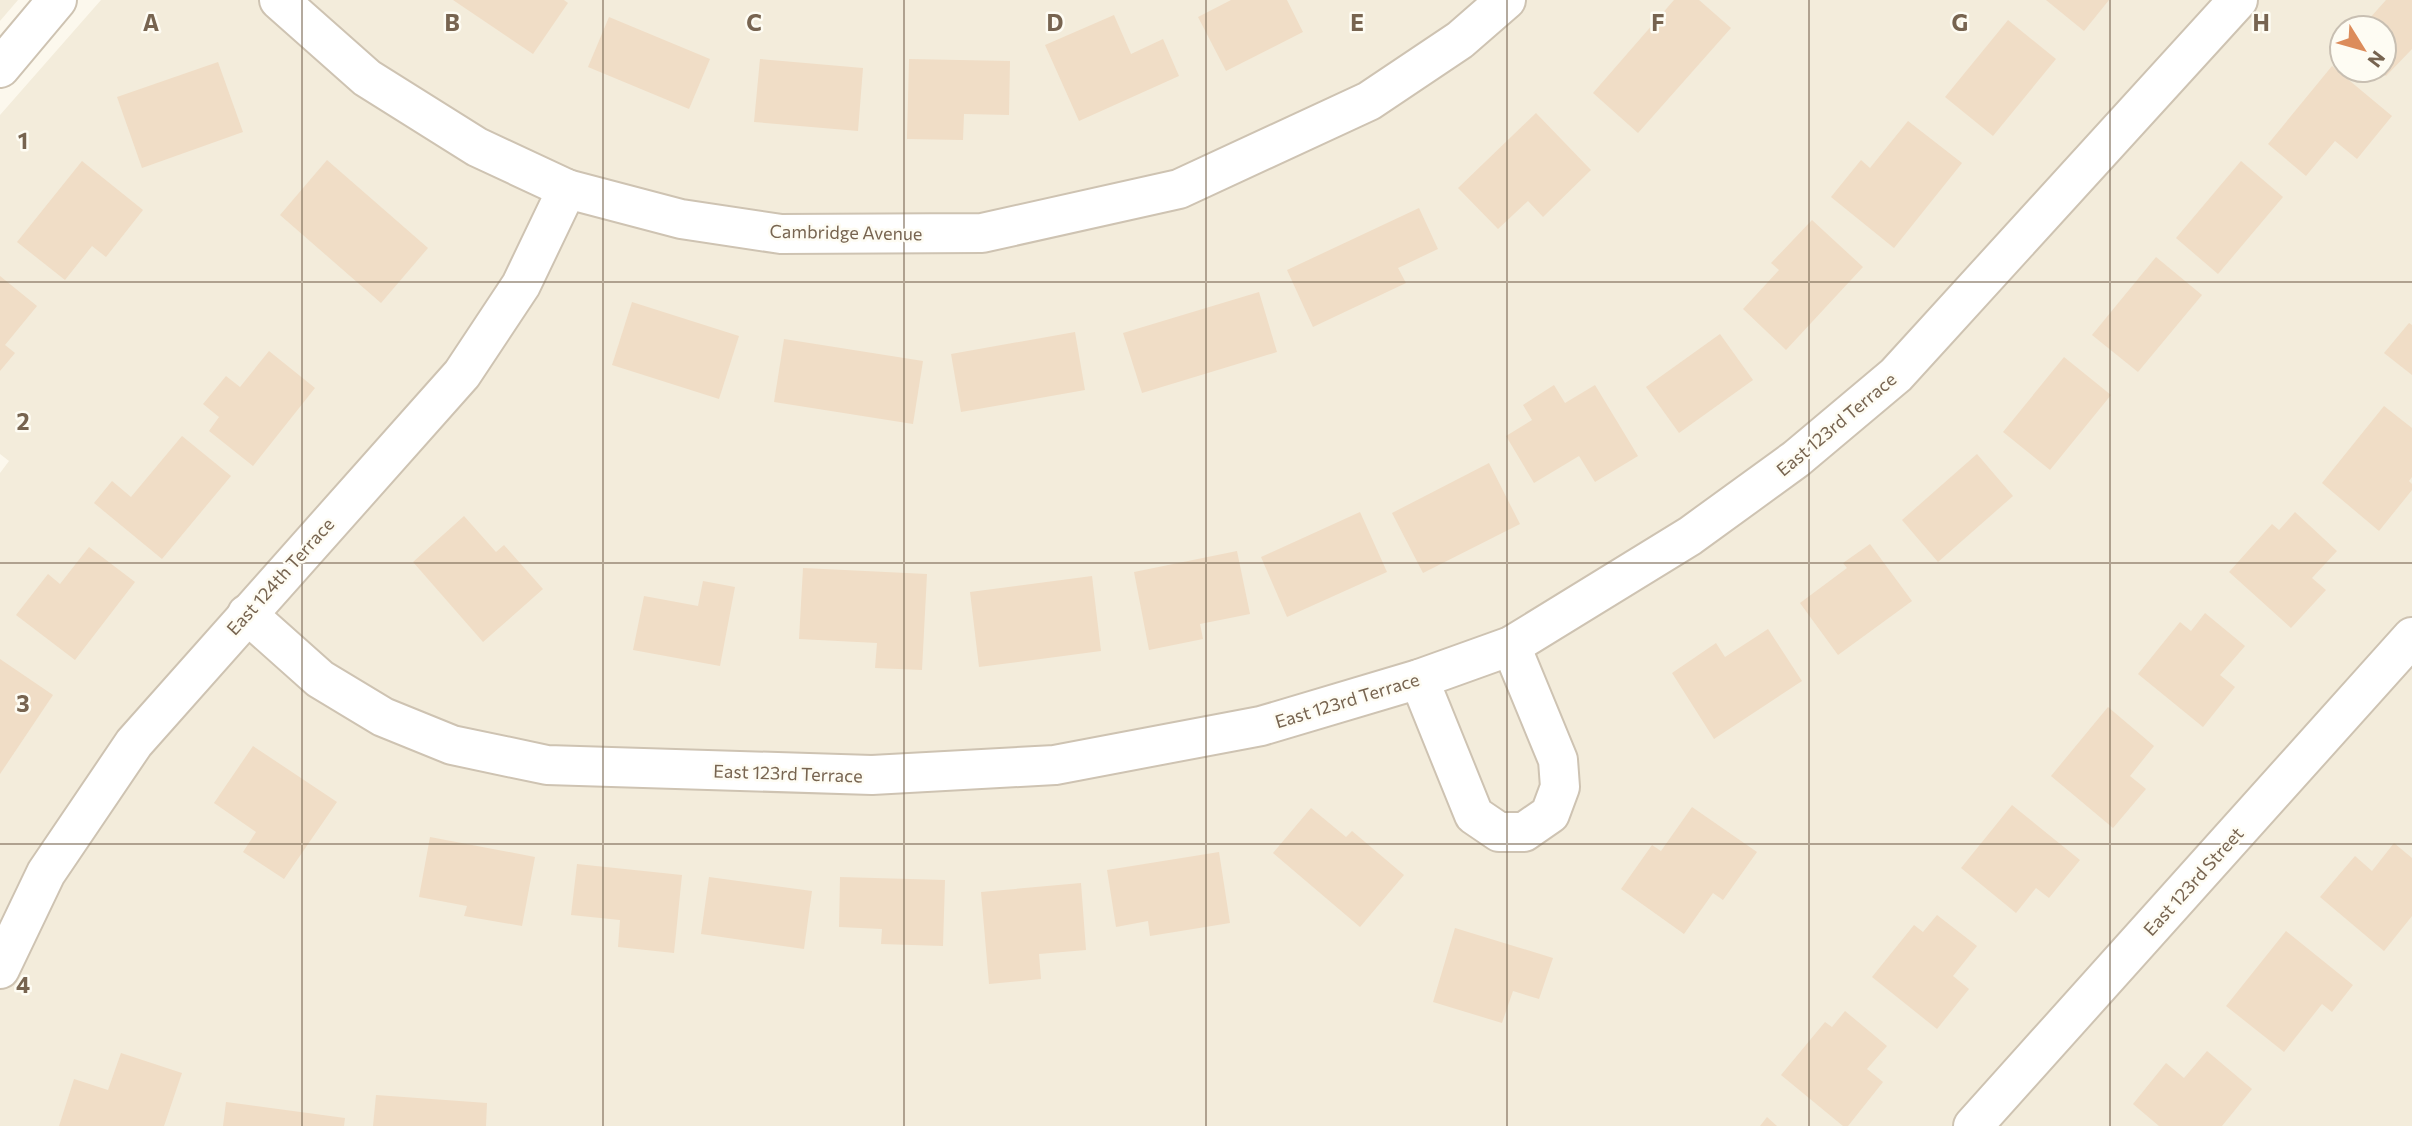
<svg xmlns="http://www.w3.org/2000/svg" width="2412" height="1126" viewBox="0 0 2412 1126" font-family="Commissioner,sans-serif">
<style>
.residential{fill:#f3ecdb;fill-rule:evenodd}
.building{fill:#f0ddc6}
.lines{fill:none;stroke-linecap:round;stroke-linejoin:round}
.minor-casing{stroke:#cec3b2;stroke-width:42}
.minor{stroke:#fff;stroke-width:38}
.grid{fill:none;stroke:#776450;stroke-width:2;stroke-opacity:0.55}
.labels{text-anchor:middle;dominant-baseline:central;stroke-width:5;stroke-linejoin:round;paint-order:stroke}
.street-label{font-size:18px;fill:#776450;stroke:#fefcf3}
.grid-label{font-size:23px;text-anchor:middle;font-weight:bold;fill:#776450;stroke:#fefcf3;stroke-width:5;stroke-linejoin:round;paint-order:stroke}
</style>
<rect width="100%" height="100%" fill="#fcf8ed"/>
<!-- residential -->
<g class="residential">
<polygon points="0,0 18,0 0,21"/>
<path d="M 101,0 L 2412,0 L 2412,1126 L 0,1126 L 0,473 L 9,461 L 0,454 L 0,115 ZM 2342,28 L 2384,28 L 2384,70 L 2342,70 Z"/>
</g>
<!-- building -->
<g class="building">
<polygon points="453,0 564,0 568,3 533,54"/>
<polygon points="1231,0 1287,0 1303,32 1226,71 1198,17"/>
<polygon points="1674,0 1699,0 1731,28 1638,133 1593,93"/>
<polygon points="2046,0 2109,0 2084,31"/>
<polygon points="2386,0 2412,0 2412,49 2386,76 2380,70 2384,70 2384,28 2361,28"/>
<polygon points="1114,15 1131,54 1163,39 1179,76 1079,121 1045,45"/>
<polygon points="609,17 710,59 689,109 588,67"/>
<polygon points="2008,20 2056,59 1993,136 1945,97"/>
<polygon points="760,59 863,68 858,131 754,122"/>
<polygon points="909,59 1010,61 1009,115 964,114 963,140 907,139"/>
<polygon points="218,62 243,132 142,168 117,97"/>
<polygon points="2332,66 2392,116 2357,159 2335,141 2306,176 2268,144"/>
<polygon points="1536,113 1591,170 1543,217 1528,201 1498,229 1458,188"/>
<polygon points="1908,121 1962,163 1894,248 1831,197 1861,160 1870,168"/>
<polygon points="327,160 428,248 381,303 280,215"/>
<polygon points="82,161 143,210 106,257 92,246 65,280 17,242"/>
<polygon points="2241,161 2283,197 2218,274 2176,238"/>
<polygon points="1419,208 1438,249 1398,268 1406,283 1313,327 1287,270"/>
<polygon points="1812,220 1863,267 1786,350 1743,309 1779,270 1771,263"/>
<polygon points="2156,257 2202,295 2138,372 2092,335"/>
<polygon points="0,276 37,306 5,345 15,353 0,371"/>
<polygon points="1259,292 1277,352 1142,393 1123,333"/>
<polygon points="632,302 739,336 719,399 612,365"/>
<polygon points="2409,323 2412,325 2412,375 2384,353"/>
<polygon points="1075,332 1085,390 961,412 951,354"/>
<polygon points="1720,334 1753,380 1679,433 1646,387"/>
<polygon points="784,339 923,361 913,424 774,402"/>
<polygon points="269,351 315,388 253,466 209,431 219,417 203,404 226,376 240,387"/>
<polygon points="2064,357 2111,395 2050,470 2003,432"/>
<polygon points="1554,385 1565,403 1595,385 1638,456 1595,482 1579,456 1534,483 1506,436 1532,420 1523,405"/>
<polygon points="2384,406 2412,428 2412,477 2409,481 2412,484 2412,490 2379,531 2322,483"/>
<polygon points="182,436 231,476 162,559 94,503 112,481 131,497"/>
<polygon points="1977,454 2013,496 1938,562 1902,520"/>
<polygon points="1489,463 1520,524 1423,573 1392,513"/>
<polygon points="1360,512 1387,572 1287,617 1261,557"/>
<polygon points="2295,512 2337,551 2312,578 2326,590 2291,628 2229,572 2272,524 2279,530"/>
<polygon points="464,516 496,552 504,545 543,589 483,642 413,562"/>
<polygon points="1870,544 1912,601 1838,655 1800,603 1847,568 1843,563"/>
<polygon points="89,547 135,582 75,660 16,615 48,574 60,584"/>
<polygon points="1237,551 1250,614 1200,624 1203,639 1149,650 1134,572"/>
<polygon points="803,568 927,574 922,670 875,668 877,643 799,639"/>
<polygon points="1092,576 1101,651 979,667 970,592"/>
<polygon points="703,581 735,587 720,666 633,650 644,596 698,606"/>
<polygon points="2205,613 2245,646 2220,675 2235,687 2203,727 2138,674 2180,622 2191,631"/>
<polygon points="1768,629 1802,681 1714,739 1672,673 1716,643 1725,657"/>
<polygon points="0,659 53,695 0,774"/>
<polygon points="2108,707 2154,746 2130,776 2146,789 2113,828 2051,776"/>
<polygon points="253,746 337,802 284,879 243,852 256,832 214,803"/>
<polygon points="2012,805 2080,860 2049,898 2036,888 2016,913 1961,868"/>
<polygon points="1692,807 1757,852 1723,900 1713,893 1684,934 1621,889 1652,845 1661,851"/>
<polygon points="1311,808 1346,837 1352,831 1404,875 1360,927 1273,853"/>
<polygon points="430,837 535,857 522,926 464,916 467,906 419,897"/>
<polygon points="2394,843 2412,858 2412,916 2384,951 2320,897 2355,856 2372,871"/>
<polygon points="1219,852 1230,923 1150,936 1148,921 1116,927 1107,870"/>
<polygon points="577,864 682,875 674,953 618,947 620,920 571,915"/>
<polygon points="709,877 812,891 804,949 701,934"/>
<polygon points="840,877 945,880 943,946 881,944 882,929 839,927"/>
<polygon points="1081,883 1086,950 1039,954 1041,979 989,984 981,892"/>
<polygon points="1937,915 1977,946 1953,976 1969,989 1937,1029 1872,977 1914,925 1923,932"/>
<polygon points="1455,928 1553,958 1539,999 1513,991 1502,1023 1433,1002"/>
<polygon points="2286,931 2353,985 2332,1012 2322,1004 2284,1052 2226,1006"/>
<polygon points="1845,1011 1887,1046 1867,1069 1883,1082 1848,1126 1843,1126 1781,1075 1825,1022 1832,1027"/>
<polygon points="2207,1051 2252,1089 2222,1126 2159,1126 2133,1104 2166,1063 2184,1078"/>
<polygon points="121,1053 182,1073 164,1126 59,1126 74,1079 108,1090"/>
<polygon points="376,1095 487,1103 486,1126 373,1126"/>
<polygon points="226,1102 345,1118 344,1126 223,1126"/>
<polygon points="1767,1117 1777,1126 1760,1126"/>
</g>
<g class="lines">
<!-- minor casing -->
<g class="minor-casing">
<g id="minor">
<polyline points="279,0 367,78 477,147 567,189 681,219 781,234 982,233 1179,189 1369,101 1460,40 1506,0"/>
<polyline points="0,68 57,0"/>
<polyline points="247,614 320,679 383,717 452,745 547,765 872,775 1055,765 1261,726 1419,679 1511,646 1690,536 1796,459 1896,375 2238,0"/>
<polyline points="1419,679 1474,815 1499,832 1524,832 1550,814 1560,787 1558,760 1511,646"/>
<polyline points="0,969 46,873 134,743 462,374 521,285 567,189"/>
<polyline points="1973,1126 2412,637"/>
</g>
</g>
<!-- minor -->
<use href="#minor" class="minor"/>
</g>
<!-- grid -->
<path class="grid" d="M 302,0 L 302,1126M 603,0 L 603,1126M 904,0 L 904,1126M 1206,0 L 1206,1126M 1507,0 L 1507,1126M 1809,0 L 1809,1126M 2110,0 L 2110,1126M 0,282 L 2412,282M 0,563 L 2412,563M 0,844 L 2412,844"/>
<g class="labels">
<!-- street labels -->
<g class="street-label">
<text transform="translate(846 232) rotate(1)">Cambridge Avenue</text>
<text transform="translate(1836 424) rotate(-40)">East 123rd Terrace</text>
<text transform="translate(280 576) rotate(-48)">East 124th Terrace</text>
<text transform="translate(1347 700) rotate(-17)">East 123rd Terrace</text>
<text transform="translate(788 773) rotate(2)">East 123rd Terrace</text>
<text transform="translate(2193 881) rotate(-48)">East 123rd Street</text>
</g>
</g>
<g class="grid-label">
<text x="151" y="31">A</text>
<text x="452" y="31">B</text>
<text x="754" y="31">C</text>
<text x="1055" y="31">D</text>
<text x="1357" y="31">E</text>
<text x="1658" y="31">F</text>
<text x="1960" y="31">G</text>
<text x="2261" y="31">H</text>
<text x="23" y="149">1</text>
<text x="23" y="430">2</text>
<text x="23" y="712">3</text>
<text x="23" y="993">4</text>
</g>
<!-- north arrow -->
<g transform="translate(2363 49) rotate(127)"><circle r="33" fill="#fefcf3" stroke="#c8bfb2" stroke-width="2"/>
<path d="M0-5L12 26L0 18L-12 26Z" fill="#dc8c5b"/>
<text y="-10" font-size="19" font-weight="bold" text-anchor="middle" fill="#776450">N</text>
</g>
</svg>
